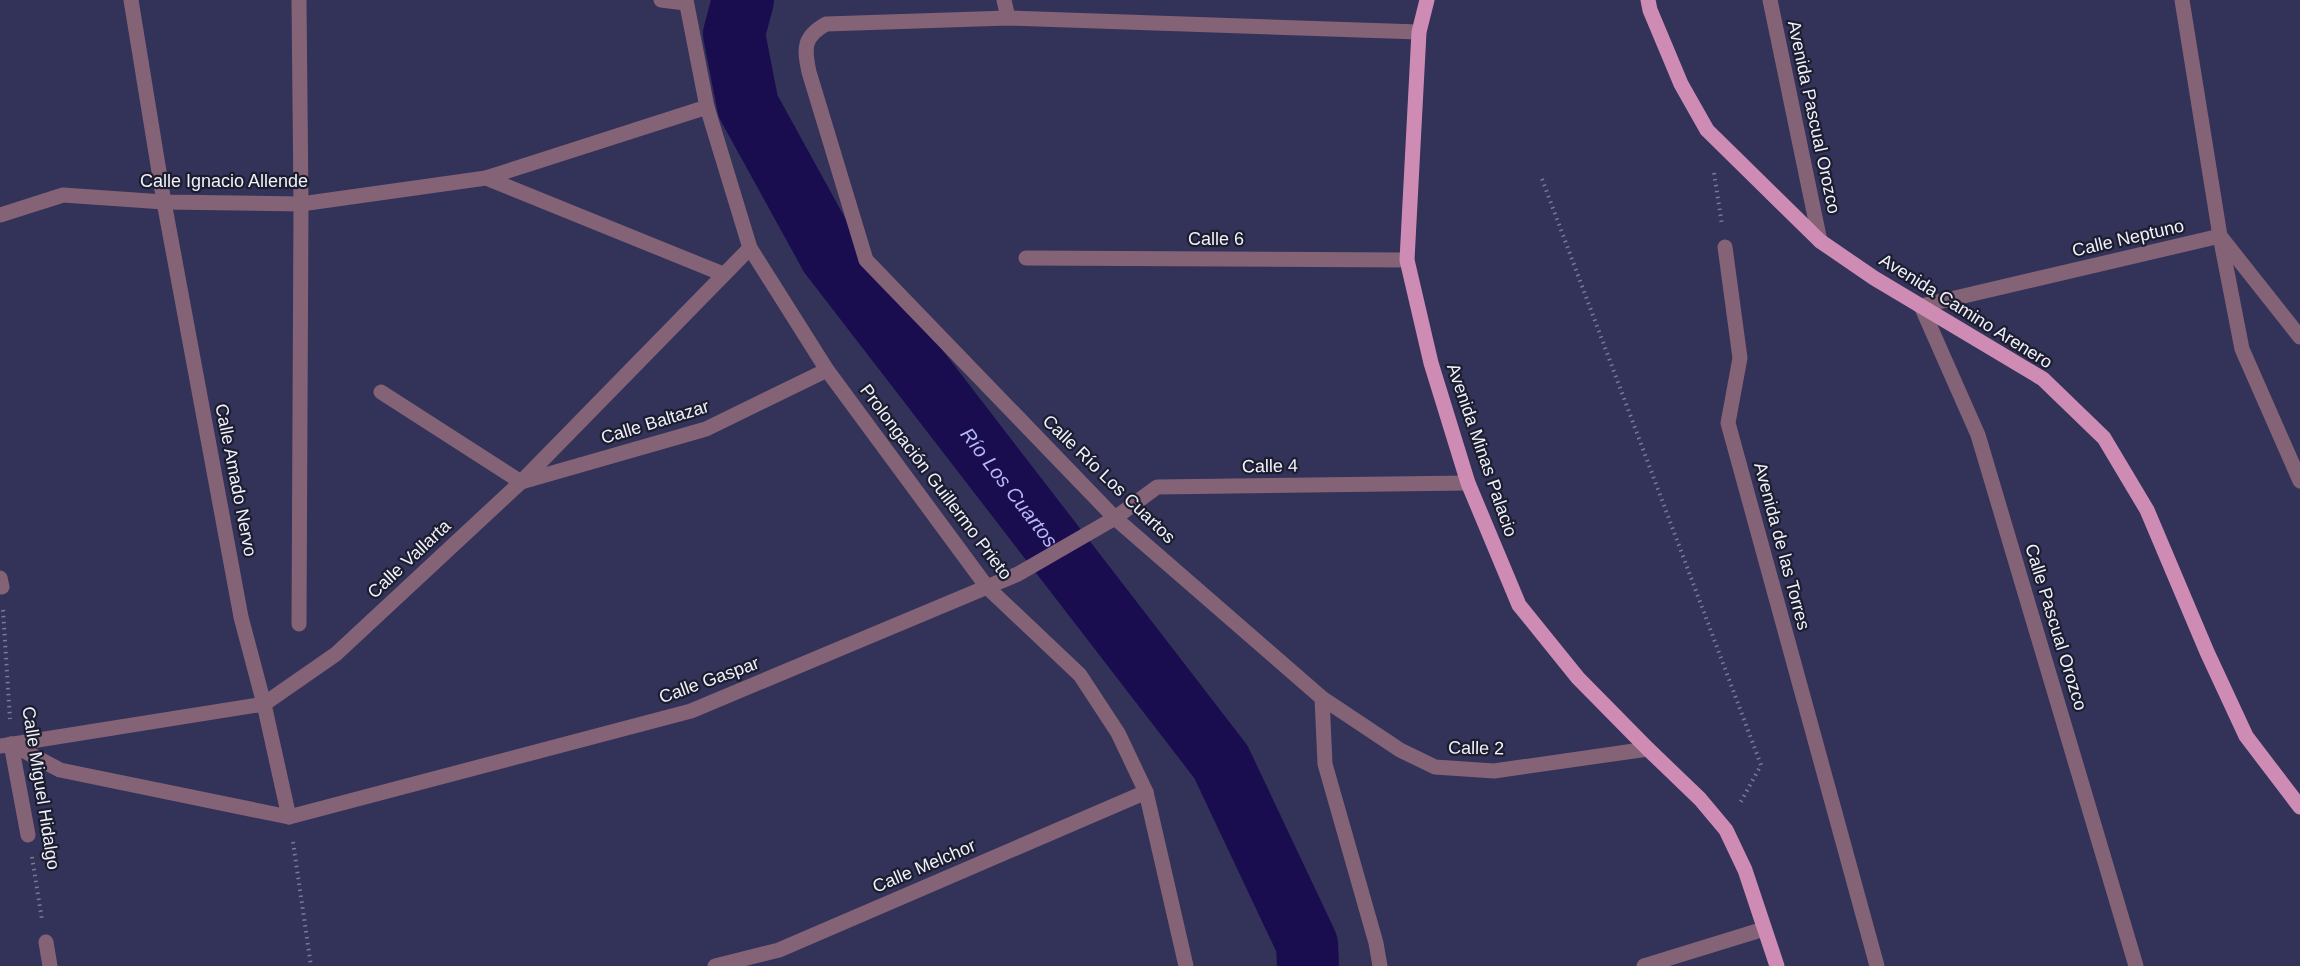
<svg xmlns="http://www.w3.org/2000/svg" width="2300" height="966" viewBox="0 0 2300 966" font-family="Helvetica,sans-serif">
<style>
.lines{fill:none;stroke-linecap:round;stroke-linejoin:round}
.river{stroke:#1a0d4f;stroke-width:62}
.path{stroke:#7a7996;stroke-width:4;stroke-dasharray:1.5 4.5;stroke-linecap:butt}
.minor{stroke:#846376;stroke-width:15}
.major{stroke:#ce8cb4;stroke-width:15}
.labels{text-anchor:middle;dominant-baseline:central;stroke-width:4.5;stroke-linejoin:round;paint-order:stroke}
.street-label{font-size:18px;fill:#f0f1fb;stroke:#1c1d2f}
.water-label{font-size:20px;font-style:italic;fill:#b6b8f4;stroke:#1c1d2f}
</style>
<rect width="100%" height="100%" fill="#333259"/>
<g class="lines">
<!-- river -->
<path class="river" id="s1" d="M 743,0 L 734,34 L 748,106 L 830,255 L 1221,762 L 1307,944 L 1308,966"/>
<!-- path -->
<g class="path">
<polyline points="1714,173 1722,225"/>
<polyline points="1542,179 1761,765 1739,805"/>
<polyline points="3,610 10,719"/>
<polyline points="293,842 311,966"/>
<polyline points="32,857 42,920"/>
</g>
<!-- minor -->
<g class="minor">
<polyline points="131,0 164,202 241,617 264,704 289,817"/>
<polyline points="661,0 685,3"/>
<polyline points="686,0 707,107 750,248 827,370 987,587 1080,675 1118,733 1146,792 1186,966"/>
<polyline points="1004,0 1008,18"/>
<polyline points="1770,0 1820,241"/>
<polyline points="2182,0 2220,236 2242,349 2300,481"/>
<path d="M 1419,32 L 1008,18 L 826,24 C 803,37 804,48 809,72 L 866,260 L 1115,518 L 1322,698 L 1400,750 L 1435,767 L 1494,771 L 1648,749"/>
<polyline points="486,178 723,274"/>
<polyline points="0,215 63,195 164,202 301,204 486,178 707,107"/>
<polyline points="1725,247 1740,358 1728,423 1877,966"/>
<polyline points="1026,258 1407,260"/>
<polyline points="381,392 521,482 706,429 827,370"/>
<polyline points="0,578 2,587"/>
<polyline points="299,624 301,204 299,0"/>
<polyline points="1322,698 1325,764 1376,943 1380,966"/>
<polyline points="11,744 60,770 289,817 691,711 1018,574 1115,518 1157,487 1468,483"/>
<polyline points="11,744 28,835"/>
<polyline points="0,746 264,704 336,654 521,482 750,248"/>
<polyline points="46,942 50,966"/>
<polyline points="715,966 779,950 1146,792"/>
<polyline points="1644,966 1764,929"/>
<polyline points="2136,966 1978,435 1921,306 2220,236 2300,337"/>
</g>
<!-- major -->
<g class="major">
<polyline points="1427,0 1419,32 1407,260 1431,363 1468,483 1519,605 1578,678 1648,749 1700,799 1726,830 1745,870 1777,966"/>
<polyline points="1648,0 1650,10 1681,84 1707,130 1820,241 1874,278 2043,379 2104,438 2147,510 2207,652 2246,736 2300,807"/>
</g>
</g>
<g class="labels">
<!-- street labels -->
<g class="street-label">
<text transform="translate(1814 117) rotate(78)">Avenida Pascual Orozco</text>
<text x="224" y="181">Calle Ignacio Allende</text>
<text transform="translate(2128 238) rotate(-13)">Calle Neptuno</text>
<text x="1216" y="239">Calle 6</text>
<text transform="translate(1966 311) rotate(32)">Avenida Camino Arenero</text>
<text transform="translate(655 422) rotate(-17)">Calle Baltazar</text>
<text transform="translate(1482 450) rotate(71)">Avenida Minas Palacio</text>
<text transform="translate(1270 466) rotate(-1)">Calle 4</text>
<text transform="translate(1109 479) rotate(44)">Calle Río Los Cuartos</text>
<text transform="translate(236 480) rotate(79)">Calle Amado Nervo</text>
<text transform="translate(936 482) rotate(53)">Prolongación Guillermo Prieto</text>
<text transform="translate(1782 546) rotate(75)">Avenida de las Torres</text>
<text transform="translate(409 559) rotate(-43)">Calle Vallarta</text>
<text transform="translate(2056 627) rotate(73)">Calle Pascual Orozco</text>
<text transform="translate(709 680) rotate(-20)">Calle Gaspar</text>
<text transform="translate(1476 748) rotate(1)">Calle 2</text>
<text transform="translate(41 788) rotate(81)">Calle Miguel Hidalgo</text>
<text transform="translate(924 866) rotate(-23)">Calle Melchor</text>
</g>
<!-- water labels -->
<g class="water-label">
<text stroke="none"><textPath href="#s1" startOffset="572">Río Los Cuartos</textPath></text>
</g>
</g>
</svg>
